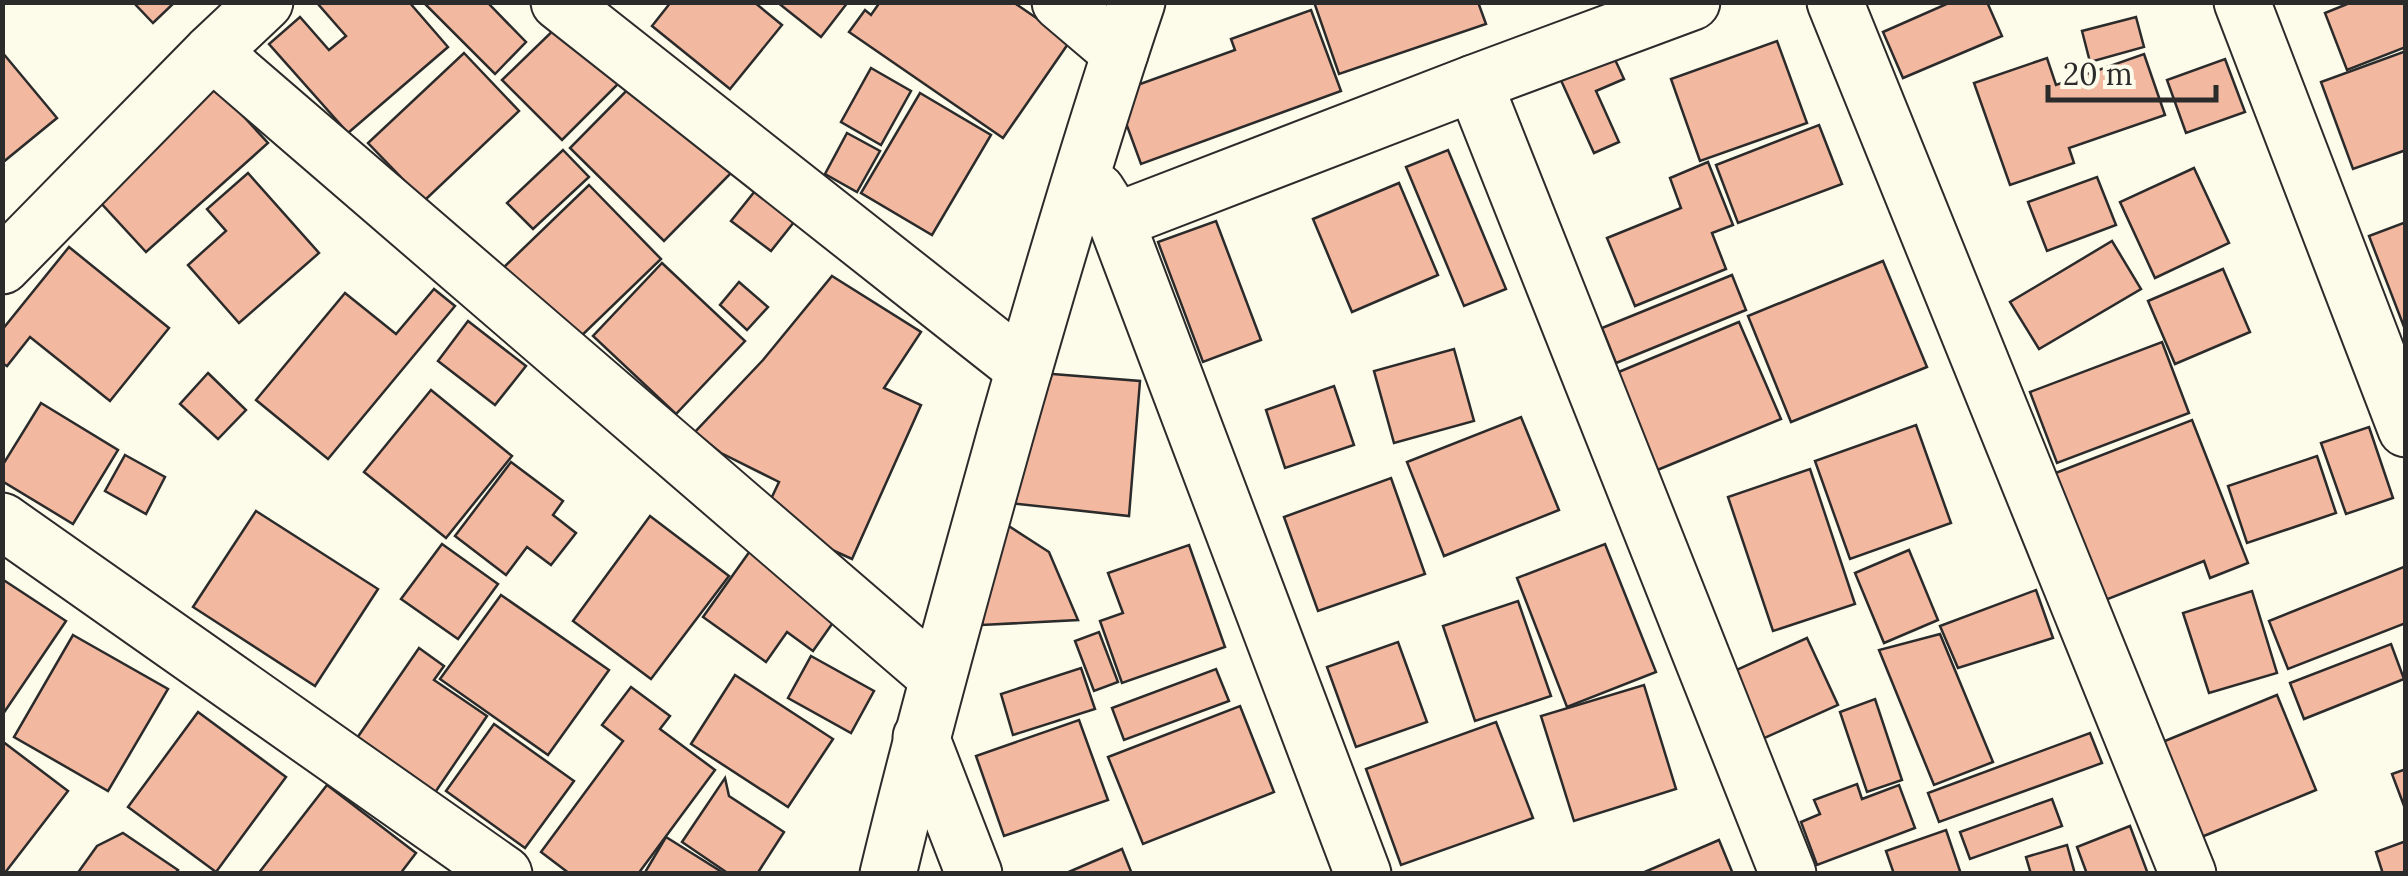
<svg xmlns="http://www.w3.org/2000/svg" width="2408" height="876" viewBox="0 0 2408 876" font-family="Lora,serif">
<style>
.building{fill:#f2b8a0;stroke:#2b2b2b;stroke-width:2.5}
.lines{fill:none;stroke-linecap:round;stroke-linejoin:round}
.minor-casing{stroke:#2b2b2b;stroke-width:59}
.minor{stroke:#fdfbea;stroke-width:55}
</style>
<rect width="100%" height="100%" fill="#fdfbea"/>
<!-- building -->
<g class="building">
<polygon points="133,2 175,2 153,23"/>
<polygon points="319,2 409,2 448,47 348,133 269,44 300,17 329,50 346,36 318,4"/>
<polygon points="423,2 487,2 526,42 495,74"/>
<polygon points="671,2 754,2 782,25 730,89 652,26"/>
<polygon points="777,2 848,2 821,37"/>
<polygon points="880,2 1013,2 1070,41 1003,138 849,32 865,10 871,15"/>
<polygon points="1314,2 1478,2 1486,24 1339,74"/>
<polygon points="1951,2 1987,2 2002,36 1903,78 1883,32"/>
<polygon points="2352,2 2406,2 2406,47 2347,70 2325,13"/>
<polygon points="1311,10 1341,91 1141,164 1115,93 1235,50 1231,39"/>
<polygon points="2136,17 2144,47 2090,62 2082,31"/>
<polygon points="566,18 625,77 562,140 502,80"/>
<polygon points="1777,41 1807,123 1700,161 1671,79"/>
<polygon points="2406,51 2406,150 2353,169 2321,82"/>
<polygon points="2,52 57,118 2,163"/>
<polygon points="464,53 519,111 424,201 368,143"/>
<polygon points="1612,53 1624,79 1596,91 1619,142 1594,153 1559,76"/>
<polygon points="2144,54 2165,115 2069,148 2074,163 2010,185 1974,83 2047,58 2056,85"/>
<polygon points="2225,59 2245,112 2186,133 2167,80"/>
<polygon points="871,68 911,91 881,145 841,122"/>
<polygon points="209,79 268,143 146,252 88,189"/>
<polygon points="638,79 732,172 664,241 570,148"/>
<polygon points="920,93 991,135 932,235 861,193"/>
<polygon points="1819,125 1842,184 1738,223 1716,165"/>
<polygon points="847,133 880,151 857,192 825,174"/>
<polygon points="563,150 589,177 533,229 507,203"/>
<polygon points="1448,150 1506,289 1464,306 1406,167"/>
<polygon points="1708,162 1733,225 1712,233 1726,269 1635,306 1607,238 1681,208 1670,178"/>
<polygon points="2194,168 2229,243 2155,278 2120,202"/>
<polygon points="248,173 319,253 239,323 188,265 226,231 207,209"/>
<polygon points="2097,177 2116,225 2047,251 2028,202"/>
<polygon points="763,181 802,212 771,251 731,221"/>
<polygon points="1399,183 1438,275 1352,312 1313,219"/>
<polygon points="589,185 661,259 574,343 502,269"/>
<polygon points="1216,221 1261,340 1203,362 1158,242"/>
<polygon points="2406,222 2406,332 2369,236"/>
<polygon points="2112,241 2141,289 2039,349 2010,302"/>
<polygon points="69,247 169,328 110,401 30,337 7,366 2,363 2,330"/>
<polygon points="1883,261 1927,367 1791,422 1748,316"/>
<polygon points="662,263 745,341 676,414 593,336"/>
<polygon points="2223,269 2250,332 2175,364 2148,301"/>
<polygon points="1732,275 1746,310 1616,363 1602,328"/>
<polygon points="832,276 921,332 884,388 921,405 852,559 762,518 779,482 721,453 695,432 763,360"/>
<polygon points="739,282 768,307 747,330 720,305"/>
<polygon points="434,289 455,306 328,459 256,400 345,293 396,334"/>
<polygon points="468,321 526,366 495,405 438,361"/>
<polygon points="1739,322 1781,419 1650,473 1609,376"/>
<polygon points="2162,342 2189,413 2057,463 2030,392"/>
<polygon points="1454,349 1474,421 1394,443 1374,371"/>
<polygon points="208,373 246,410 218,439 180,404"/>
<polygon points="1040,373 1140,381 1129,516 1010,503"/>
<polygon points="1334,386 1354,445 1285,468 1266,410"/>
<polygon points="431,390 512,456 446,538 364,472"/>
<polygon points="41,403 118,450 73,524 2,481 2,466"/>
<polygon points="1521,417 1559,510 1444,556 1407,462"/>
<polygon points="2192,420 2248,563 2210,578 2204,561 2103,601 2053,474"/>
<polygon points="1916,425 1951,523 1850,559 1815,461"/>
<polygon points="2369,427 2393,498 2346,514 2321,443"/>
<polygon points="125,455 165,477 146,514 105,491"/>
<polygon points="2317,456 2336,513 2247,543 2228,486"/>
<polygon points="511,462 563,501 553,515 576,533 551,565 527,547 506,575 455,536"/>
<polygon points="1810,469 1855,604 1773,631 1728,497"/>
<polygon points="1391,478 1425,574 1318,611 1284,517"/>
<polygon points="256,511 378,589 315,686 193,607"/>
<polygon points="650,516 729,576 651,679 573,621"/>
<polygon points="1001,521 1049,552 1078,620 982,625"/>
<polygon points="442,544 498,584 458,639 401,599"/>
<polygon points="1605,544 1656,672 1567,707 1517,578"/>
<polygon points="1189,545 1225,647 1122,683 1100,621 1123,613 1108,573"/>
<polygon points="1909,550 1938,620 1884,643 1855,573"/>
<polygon points="750,551 839,614 813,651 787,632 766,662 703,617"/>
<polygon points="2406,566 2406,623 2288,669 2269,621"/>
<polygon points="2,579 66,621 3,714 2,714"/>
<polygon points="2036,590 2053,638 1958,668 1940,626"/>
<polygon points="2252,591 2277,673 2209,693 2183,613"/>
<polygon points="501,595 609,670 548,755 440,679"/>
<polygon points="1518,601 1551,696 1475,721 1443,626"/>
<polygon points="1099,632 1118,682 1094,691 1075,641"/>
<polygon points="1940,634 1993,762 1934,785 1879,650"/>
<polygon points="73,635 168,689 108,791 14,737"/>
<polygon points="1807,638 1838,705 1751,744 1721,677"/>
<polygon points="1398,642 1427,722 1356,747 1327,667"/>
<polygon points="2391,644 2404,679 2304,719 2290,683"/>
<polygon points="419,648 444,666 434,680 487,716 434,794 355,741"/>
<polygon points="811,656 874,691 851,733 788,698"/>
<polygon points="1081,668 1095,709 1013,735 1001,694"/>
<polygon points="1216,669 1229,701 1124,740 1112,708"/>
<polygon points="735,675 833,739 788,807 691,744"/>
<polygon points="1644,685 1676,789 1574,821 1541,716"/>
<polygon points="631,687 670,716 660,729 715,770 638,874 570,874 541,852 623,741 602,725"/>
<polygon points="2277,695 2316,790 2199,838 2160,743"/>
<polygon points="1875,699 1902,780 1867,792 1840,712"/>
<polygon points="1240,706 1274,792 1143,844 1108,757"/>
<polygon points="198,712 286,777 216,872 128,807"/>
<polygon points="1079,720 1108,800 1004,836 976,756"/>
<polygon points="1496,722 1533,818 1401,865 1366,769"/>
<polygon points="494,724 574,781 525,848 446,791"/>
<polygon points="2090,733 2102,763 1939,822 1928,793"/>
<polygon points="2,741 68,791 4,874 2,874"/>
<polygon points="2406,769 2406,811 2392,774"/>
<polygon points="725,778 729,796 784,832 757,874 729,874 682,842"/>
<polygon points="1857,784 1862,799 1899,785 1915,828 1817,865 1801,822 1820,814 1814,800"/>
<polygon points="327,785 416,853 400,874 258,874"/>
<polygon points="2052,799 2062,826 1970,859 1960,832"/>
<polygon points="2130,826 2148,874 2087,874 2077,847"/>
<polygon points="1946,830 1961,874 1894,874 1886,851"/>
<polygon points="123,833 178,870 175,874 77,874 97,846"/>
<polygon points="666,837 725,874 644,874"/>
<polygon points="1719,840 1733,874 1640,874"/>
<polygon points="2406,841 2406,874 2383,874 2376,852"/>
<polygon points="2067,845 2075,874 2031,874 2026,857"/>
<polygon points="1122,849 1132,874 1064,874"/>
</g>
<g class="lines">
<!-- minor casing -->
<g class="minor-casing">
<g id="minor">
<polyline points="559,2 1024,369"/>
<polyline points="1060,2 1120,53"/>
<polyline points="1835,2 2188,874"/>
<polyline points="2242,2 2406,429"/>
<polyline points="212,52 937,677"/>
<polyline points="1474,83 1788,874"/>
<polyline points="1097,191 1116,221 1474,83 1692,2"/>
<polyline points="1116,221 1363,874"/>
<polyline points="2,266 212,52 265,2"/>
<polyline points="2,521 504,874"/>
<polyline points="921,737 974,874"/>
<path d="M 888,874 C 924,725 965,579 1006,432 C 1047,288 1089,144 1137,2"/>
</g>
</g>
<!-- minor -->
<use href="#minor" class="minor"/>
</g>
<!-- border -->
<rect width="2408" height="876" fill="none" stroke="#2b2b2b" stroke-width="10"/>
<!-- scale -->
<path d="M2048 85v15h168v-15" fill="none" stroke="#2b2b2b" stroke-width="5"/>
<text x="2063" y="85" font-size="30" fill="#2b2b2b" stroke="#fdfbea" stroke-width="8" paint-order="stroke">20 m</text>
</svg>
